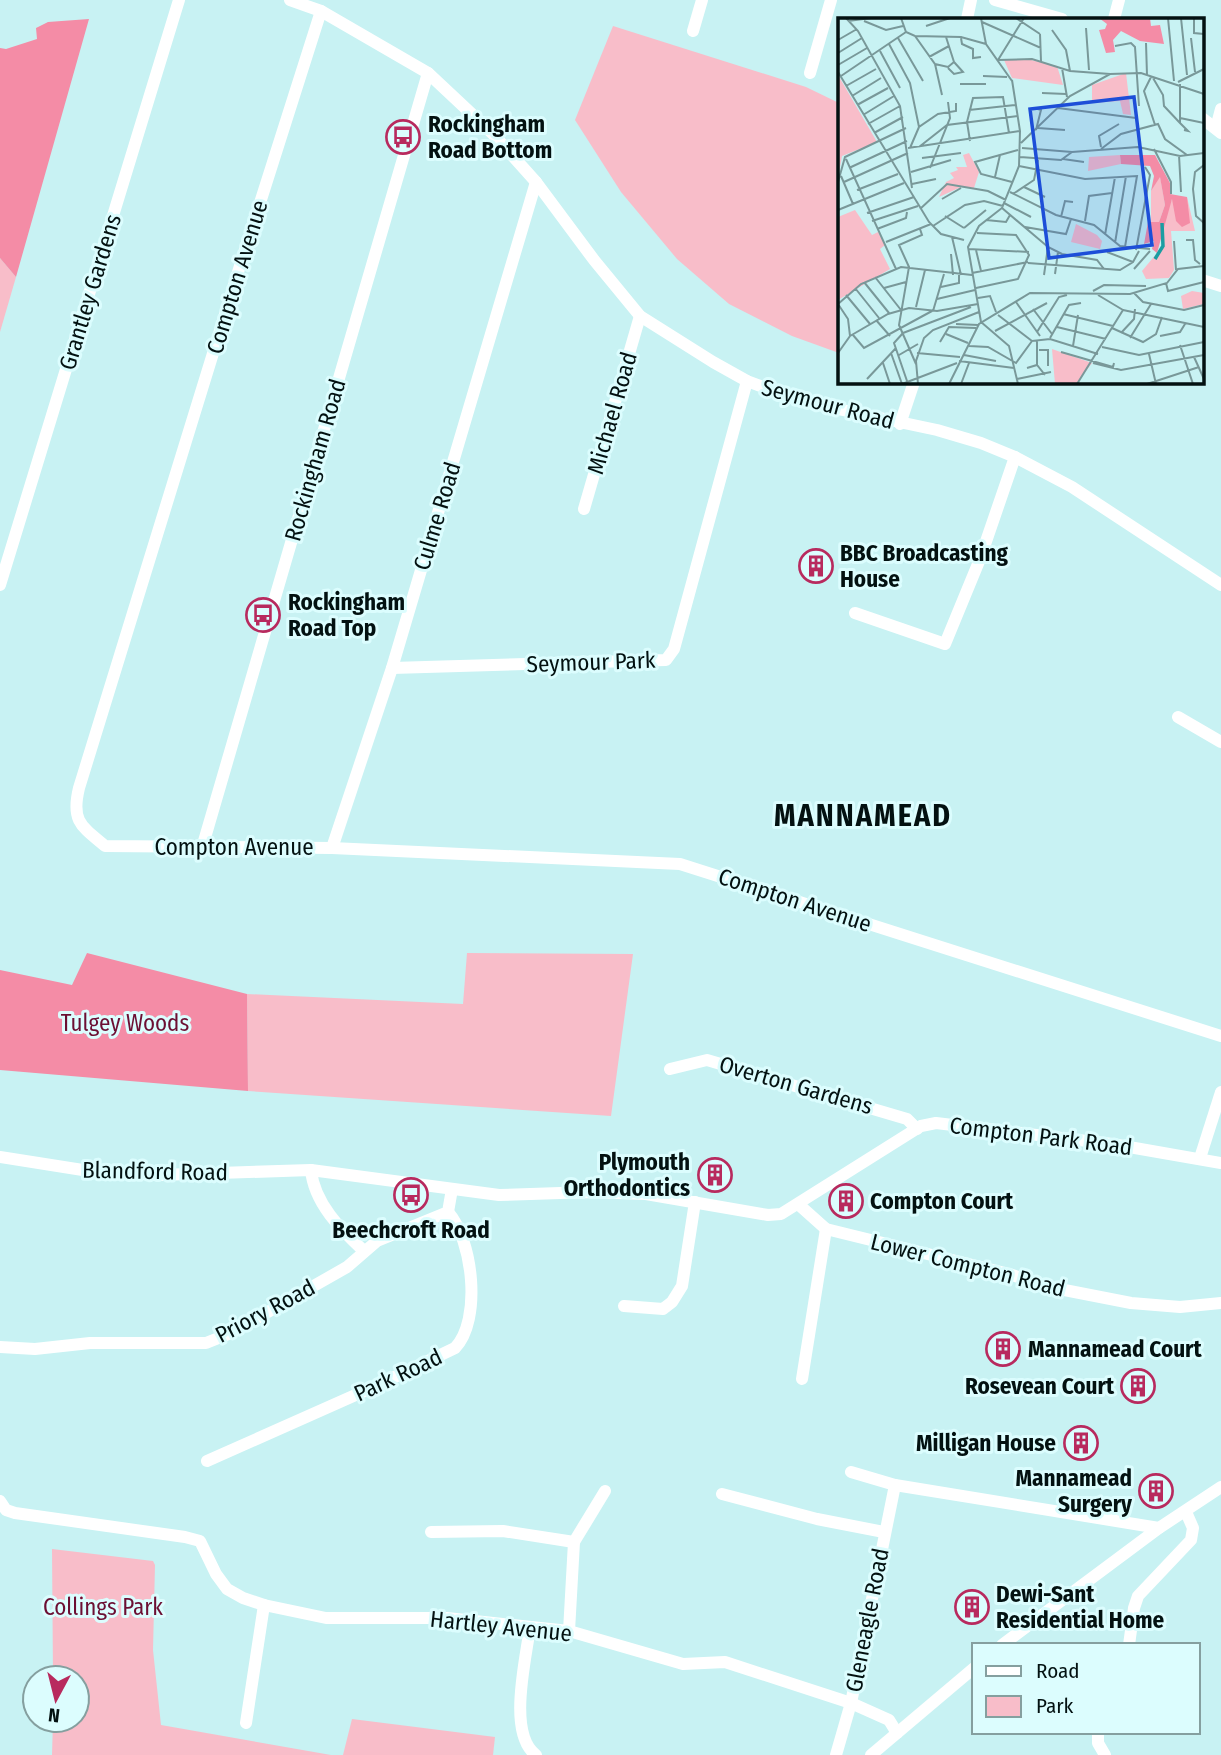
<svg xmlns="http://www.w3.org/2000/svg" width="1221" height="1755" viewBox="0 0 1221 1755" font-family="'Fira Sans Condensed',sans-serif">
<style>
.green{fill:#f8bdc9}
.forest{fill:#f48ca6}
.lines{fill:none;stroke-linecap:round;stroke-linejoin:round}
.street{stroke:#fff;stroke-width:12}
.labels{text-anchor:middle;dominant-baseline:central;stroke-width:6;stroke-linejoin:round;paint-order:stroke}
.poi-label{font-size:23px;font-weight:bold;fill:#031111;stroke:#dcfdfe;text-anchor:start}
.street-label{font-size:23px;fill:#031111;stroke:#dcfdfe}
.park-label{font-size:23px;fill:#6c0f33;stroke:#dcfdfe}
.district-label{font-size:30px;font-weight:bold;letter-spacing:2px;fill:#031111;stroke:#dcfdfe}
.inset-river{fill:none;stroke:#1a9da2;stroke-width:3.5}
.inset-road{fill:none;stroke:#799899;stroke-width:2}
.view{fill:#1d4ed8;fill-opacity:0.15;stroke:#1d4ed8;stroke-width:3.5}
.inset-edge{fill:none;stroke:#031111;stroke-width:3.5}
</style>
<rect width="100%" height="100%" fill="#c8f2f3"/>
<!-- green -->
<g class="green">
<polygon points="613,26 806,87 839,103 839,353 792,336 729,304 677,259 621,192 575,120"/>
<polygon points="0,258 16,277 0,332"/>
<polygon points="467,953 633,954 611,1116 248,1091 247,994 463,1004"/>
<polygon points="52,1549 153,1561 155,1565 153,1650 161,1725 331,1755 52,1755 53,1720 77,1720 77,1678 53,1678"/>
<polygon points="352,1719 495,1737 493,1755 343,1755"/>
</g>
<!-- forest -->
<g class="forest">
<polygon points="89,19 16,277 0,258 0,48 6,49 37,39 36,28 48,22"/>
<polygon points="87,953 247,994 248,1091 0,1070 0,970 72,985"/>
</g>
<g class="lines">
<!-- street -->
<g class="street">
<polyline points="290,0 321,11 428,73 492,133 536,182 594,260 640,316 713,362 747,381 800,401 937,430 981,443 1015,457 1072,487 1221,585"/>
<polyline points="995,0 1062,19"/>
<path d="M 321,11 L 239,269 L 79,788 C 71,821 81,826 105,846 L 332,848 L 680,864 L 1221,1036"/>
<polyline points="967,19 971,0"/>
<polyline points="1114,19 1119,0"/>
<polyline points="693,31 702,0"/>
<polyline points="810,73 831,0"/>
<polyline points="1202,118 1221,133"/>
<polyline points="1216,128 1221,109"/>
<polyline points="1202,280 1221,286"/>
<polyline points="900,424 914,382"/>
<polyline points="584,509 640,316"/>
<polyline points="0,585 179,0"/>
<polyline points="855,613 945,644 980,559 1015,457"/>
<polyline points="392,668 666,660 674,649 747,381"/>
<polyline points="1178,717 1221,742"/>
<polyline points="202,848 428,73"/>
<polyline points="332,848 392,668 536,182"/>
<polyline points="670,1069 707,1060 907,1119 917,1129"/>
<polyline points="0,1157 89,1171 159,1175 311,1170 499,1195 590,1192 646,1194 768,1215 781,1214 921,1126 936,1123 1112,1144 1221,1163"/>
<polyline points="1200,1158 1221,1092"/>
<path d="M 311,1170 C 314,1203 341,1230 364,1251"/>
<polyline points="798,1204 826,1229 1009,1274 1049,1287 1131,1303 1180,1307 1221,1303"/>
<polyline points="624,1306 663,1309 672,1302 682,1286 695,1202"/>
<polyline points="0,1347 35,1349 90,1343 206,1343 231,1333 347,1267 377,1241 448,1212 452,1189"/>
<polyline points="802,1379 826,1229"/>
<path d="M 207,1461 L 378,1385 L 455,1348 C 482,1320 473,1240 448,1212"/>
<polyline points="851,1472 895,1485 1159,1528"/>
<polyline points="722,1494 817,1519 884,1532"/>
<polyline points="0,1501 6,1510 15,1513 185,1537 200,1541 216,1574 227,1589 243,1598 264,1605 326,1618 447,1618 569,1631 683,1664 725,1662 851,1703 889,1720 897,1733"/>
<polyline points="431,1532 503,1531 574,1542"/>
<path d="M 530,1627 C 526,1659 507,1734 536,1755"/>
<polyline points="569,1631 574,1542 605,1491"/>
<polyline points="1002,1645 1159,1528 1221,1487"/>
<polyline points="1129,1645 1134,1608 1138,1596 1191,1540 1193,1528 1186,1512"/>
<polyline points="246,1723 264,1605"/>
<polyline points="1098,1732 1098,1743 1105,1755"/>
<polyline points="836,1755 851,1703 895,1485"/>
<polyline points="871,1755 974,1668"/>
</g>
</g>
<!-- icons -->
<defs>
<g id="bus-ring" transform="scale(1.75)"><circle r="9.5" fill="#dcfdfe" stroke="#b82a5e" stroke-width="1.5"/><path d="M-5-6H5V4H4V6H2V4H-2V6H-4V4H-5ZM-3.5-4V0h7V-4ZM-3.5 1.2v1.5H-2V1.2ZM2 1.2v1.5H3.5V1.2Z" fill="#b82a5e"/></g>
<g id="building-ring" transform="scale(1.75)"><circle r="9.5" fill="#dcfdfe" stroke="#b82a5e" stroke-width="1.5"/><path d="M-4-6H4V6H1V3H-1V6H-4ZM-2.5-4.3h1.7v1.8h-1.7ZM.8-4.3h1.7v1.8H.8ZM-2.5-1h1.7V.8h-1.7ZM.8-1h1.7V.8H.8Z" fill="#b82a5e"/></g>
</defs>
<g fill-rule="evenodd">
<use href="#bus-ring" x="403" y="137"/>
<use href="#building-ring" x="816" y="566"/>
<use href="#bus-ring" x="263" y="615"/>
<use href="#building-ring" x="715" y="1175"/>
<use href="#bus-ring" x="411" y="1195"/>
<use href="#building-ring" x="846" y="1201"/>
<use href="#building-ring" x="1003" y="1349"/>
<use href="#building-ring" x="1138" y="1386"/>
<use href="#building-ring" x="1081" y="1443"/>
<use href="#building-ring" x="1156" y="1491"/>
<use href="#building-ring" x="972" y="1607"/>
</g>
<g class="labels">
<!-- poi labels -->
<g class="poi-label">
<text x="428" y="124">Rockingham<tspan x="428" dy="26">Road Bottom</tspan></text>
<text x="840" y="553">BBC Broadcasting<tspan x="840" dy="26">House</tspan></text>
<text x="288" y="602">Rockingham<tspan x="288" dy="26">Road Top</tspan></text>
<text x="690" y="1162" text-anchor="end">Plymouth<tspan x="690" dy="26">Orthodontics</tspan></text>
<text x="870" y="1201">Compton Court</text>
<text x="411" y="1230" text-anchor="middle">Beechcroft Road</text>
<text x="1028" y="1349">Mannamead Court</text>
<text x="1114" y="1386" text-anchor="end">Rosevean Court</text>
<text x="1056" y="1443" text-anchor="end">Milligan House</text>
<text x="1132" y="1478" text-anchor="end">Mannamead<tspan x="1132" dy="26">Surgery</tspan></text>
<text x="996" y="1594">Dewi-Sant<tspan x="996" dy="26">Residential Home</tspan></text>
</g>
<!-- street labels -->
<g class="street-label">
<text transform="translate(237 277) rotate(-73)">Compton Avenue</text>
<text transform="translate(90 292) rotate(-73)">Grantley Gardens</text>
<text transform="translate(828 404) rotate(15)">Seymour Road</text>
<text transform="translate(612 413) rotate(-74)">Michael Road</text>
<text transform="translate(315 460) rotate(-74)">Rockingham Road</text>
<text transform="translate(437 516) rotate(-73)">Culme Road</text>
<text transform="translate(591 662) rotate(-2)">Seymour Park</text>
<text x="234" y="847">Compton Avenue</text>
<text transform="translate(795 900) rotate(18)">Compton Avenue</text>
<text transform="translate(796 1085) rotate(16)">Overton Gardens</text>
<text transform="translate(1041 1136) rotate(7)">Compton Park Road</text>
<text transform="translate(155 1171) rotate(1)">Blandford Road</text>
<text transform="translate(968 1265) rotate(14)">Lower Compton Road</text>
<text transform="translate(265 1311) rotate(-28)">Priory Road</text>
<text transform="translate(398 1375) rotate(-25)">Park Road</text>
<text transform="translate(867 1620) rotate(-79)">Gleneagle Road</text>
<text transform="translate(501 1626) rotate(6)">Hartley Avenue</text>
</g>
<!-- park labels -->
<g class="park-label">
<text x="125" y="1023">Tulgey Woods</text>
<text x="103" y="1607">Collings Park</text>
</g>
<!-- district labels -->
<g class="district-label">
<text x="863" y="816">MANNAMEAD</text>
</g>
</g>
<!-- overview -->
<g transform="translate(838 18)">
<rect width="366" height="366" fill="#c8f2f3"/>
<path d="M 166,42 L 193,42 L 219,48 L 225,67 L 174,60 ZM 288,55 L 293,97 L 285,96 L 282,83 L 254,85 L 254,67 ZM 0,57 L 39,124 L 4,138 L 0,160 ZM 131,135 L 141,154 L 136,170 L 123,169 L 101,179 L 108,164 L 116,160 L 112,155 L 120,152 L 118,149 L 129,149 L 125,137 ZM 282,137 L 283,146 L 250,153 L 251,139 ZM 322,158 L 327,187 L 321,204 L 313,207 L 313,173 ZM 335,179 L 349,179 L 357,213 L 333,213 L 336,252 L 331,260 L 308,261 L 304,253 L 324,229 L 325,202 ZM 17,192 L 34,217 L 40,214 L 47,227 L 42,231 L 52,251 L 0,282 L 0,199 ZM 238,206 L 259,217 L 264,223 L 262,231 L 233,224 ZM 354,273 L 366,275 L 366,286 L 345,291 L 343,278 ZM 214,331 L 254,345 L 238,366 L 217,366 Z" fill="#f8bdc9"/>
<path d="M 261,0 L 312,0 L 313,8 L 322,7 L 326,26 L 302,23 L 283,13 L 275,22 L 277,34 L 268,35 L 261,12 L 267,11 L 269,6 ZM 282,137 L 317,137 L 332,165 L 332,176 L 349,179 L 352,205 L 344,209 L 338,203 L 334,181 L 319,235 L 314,231 L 316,223 L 306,226 L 310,204 L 321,204 L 327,187 L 322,159 L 313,173 L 316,158 L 312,148 L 283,146 Z" fill="#f48ca6"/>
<path class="inset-river" d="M 317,241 L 325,228 L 324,205"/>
<path class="inset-road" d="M 8,0 L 20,13 L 62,88 L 74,170M 52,0 L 63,0 L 68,14 L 77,18 L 123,19 L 148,26M 143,0 L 148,26 L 174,63M 178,0 L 202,16M 330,0 L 336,63M 343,0 L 349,57M 356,0 L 356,15 L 366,16M 10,3 L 33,0M 26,3 L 48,12 L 65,8M 144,4 L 203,30M 88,8 L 112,0M 248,10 L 251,52M 214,12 L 228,32 L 232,53M 202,16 L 203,43M 77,18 L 97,46 L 110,49 L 116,44M 108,19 L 116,44M 60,20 L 85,63M 123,20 L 124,26 L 135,31 L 135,40 L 143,39M 353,20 L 357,54M 0,22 L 19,11M 308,25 L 309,57M 51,26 L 72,65 L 81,109M 277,28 L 293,25 L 297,29 L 301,88M 42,33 L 62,70M 0,35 L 24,20M 91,39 L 111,28M 160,42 L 194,41 L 232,53 L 272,56M 160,42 L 186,0M 97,46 L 104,77M 0,47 L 29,30M 110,50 L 116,56 L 125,54 L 116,44M 224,50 L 229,79M 0,54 L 91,204 L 103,216 L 126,222M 3,58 L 68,14M 145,58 L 169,59M 313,59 L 306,73 L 317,107M 315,60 L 325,77 L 326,88 L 342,105M 340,64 L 366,51M 122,66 L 148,66M 342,66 L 342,105 L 350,113 L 346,112M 8,68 L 38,51M 204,75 L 228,76M 14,78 L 43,60M 19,87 L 50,70M 197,90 L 203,92 L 198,112M 220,90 L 298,100M 131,92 L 177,87M 25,97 L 56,78M 342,100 L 366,105M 30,106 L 62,88M 200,110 L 227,112M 36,115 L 65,99M 132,123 L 129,104 L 135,80 L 165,79 L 171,115M 183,125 L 232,78 L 272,56 L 303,55 L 366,76M 81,129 L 109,107 L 180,98M 263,129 L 261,118 L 281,106M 70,130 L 182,113M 72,130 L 81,109 L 100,96 L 118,93 L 118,85M 184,130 L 234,134 L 300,129 L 342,138 L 366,135M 263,131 L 283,116 L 320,106 L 327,121 L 349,137M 316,131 L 333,164 L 333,176M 341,137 L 343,174M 182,139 L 223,142 L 234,134M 84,140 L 123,135M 8,141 L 58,251M 225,141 L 246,144M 366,147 L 357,154 L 355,171 L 358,198 L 366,205M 181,148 L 247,161 L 299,158 L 287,229M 11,150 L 69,123M 92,150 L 112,100 L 110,84M 73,154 L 113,142M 3,158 L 15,186M 157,159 L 162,137M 0,164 L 7,139 L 68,110M 6,164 L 70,135M 174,164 L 143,156 L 137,144 L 180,132M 74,166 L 98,161M 186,169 L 207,179M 19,172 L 60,156M 172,174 L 218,197 L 256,207 L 282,228 L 312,231M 175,176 L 196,162 L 200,142M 104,181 L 123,170M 166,185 L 193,199M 164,190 L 210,229 L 224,236 L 259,242 L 266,251M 82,191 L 109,166 L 150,173 L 168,182M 0,192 L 66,165M 29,195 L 76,179M 107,198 L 126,210M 223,199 L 227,183 L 235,184M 148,202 L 168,204 L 172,197M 34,203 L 80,188M 247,203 L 251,178 L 274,175M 95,208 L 127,187 L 146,183 L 165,188M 187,209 L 228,216 L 233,201M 126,210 L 148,192M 39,211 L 68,200 L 69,194M 267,217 L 277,159M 114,219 L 123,257M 348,222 L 355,222 L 357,242 L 362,246M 336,223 L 338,252M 48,224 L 93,206M 277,225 L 288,158M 130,231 L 191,234M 138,232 L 143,253M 298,232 L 312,157 L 307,149M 269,234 L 295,244M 113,236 L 115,257M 190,245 L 282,252 L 295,244 L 301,233M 296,251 L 312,233M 134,255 L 190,244M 217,256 L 220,234M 206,257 L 210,229M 37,259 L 63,292M 26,264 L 51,295M 328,265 L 330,273 L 366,264M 103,269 L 121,265 L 121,257M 17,270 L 41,300M 46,270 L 68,264M 138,270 L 180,261 L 191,237 L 178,217 L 139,215M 255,273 L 266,267 L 308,268M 296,275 L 305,284 L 346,292 L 366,287M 8,277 L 32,306M 260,277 L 285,292M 140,280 L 152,278 L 158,294M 99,281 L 137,272M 178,284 L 202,318M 0,286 L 23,266 L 63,249 L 134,257M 0,286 L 10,301 L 12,318 L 0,335M 78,289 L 87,252M 195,291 L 214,316M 285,292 L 366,309M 95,293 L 106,256M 225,296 L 275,308M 160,297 L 194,323 L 212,321 L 260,336M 38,302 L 52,318M 143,304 L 130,229 L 141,208 L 164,190 L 181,148 L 182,113 L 174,62M 143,304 L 171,328 L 180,366M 118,306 L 140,307M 219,309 L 268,321M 274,310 L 305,324 L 318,316 L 324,299M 157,313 L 209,285M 199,314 L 221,279 L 229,277M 65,315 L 133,289M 65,315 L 56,325 L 69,363M 283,315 L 296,301 L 297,291M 108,316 L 130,325M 15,317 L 26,330 L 94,293M 12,318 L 50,296 L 71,290 L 99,293 L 140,286M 322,318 L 342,314 L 347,306M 212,320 L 231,287 L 243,285M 292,320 L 313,286M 199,323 L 199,347M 102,324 L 111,309 L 138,310M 342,327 L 355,366M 131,328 L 150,329 L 178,345 L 194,323M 235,328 L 240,297M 264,329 L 301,337 L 366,324M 201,332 L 210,332 L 210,348M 223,334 L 275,349 L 276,345M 53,335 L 64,366M 79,335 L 122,339M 311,336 L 318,366M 61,337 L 80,326M 126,337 L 158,343M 356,339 L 366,361M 121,343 L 176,350M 45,345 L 52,366M 255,345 L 283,352 L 366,337M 78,346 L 61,307 L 71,249 L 61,227 L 84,217 L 82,211M 189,350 L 199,347 L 207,357M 29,361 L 58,330M 179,361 L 213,354M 64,366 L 119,345M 80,366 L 78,343 L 86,320 L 95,312 L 141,294M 111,366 L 141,306 L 192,275 L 292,276 L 329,265 L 340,251 L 366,248M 123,366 L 131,345M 239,366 L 285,292M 309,366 L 361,349"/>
<path class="view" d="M 296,79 L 314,227 L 211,240 L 192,91 Z"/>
<rect width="366" height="366" class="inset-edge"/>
</g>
<!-- legend -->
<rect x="972" y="1643" width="228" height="91" fill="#dcfdfe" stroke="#859f9f" stroke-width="2"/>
<rect x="986" y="1666" width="35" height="10" fill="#ffffff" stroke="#859f9f" stroke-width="2"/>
<text x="1036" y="1678" font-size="21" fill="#031111">Road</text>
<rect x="986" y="1696" width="35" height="21" fill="#f8bdc9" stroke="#859f9f" stroke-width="2"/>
<text x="1036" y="1713" font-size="21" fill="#031111">Park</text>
<!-- north arrow -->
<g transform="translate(56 1699) rotate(187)"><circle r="33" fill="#dcfdfe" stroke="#859f9f" stroke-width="2"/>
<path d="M0-5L12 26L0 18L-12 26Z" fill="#b82a5e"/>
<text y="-10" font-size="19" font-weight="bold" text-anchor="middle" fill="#031111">N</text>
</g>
</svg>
